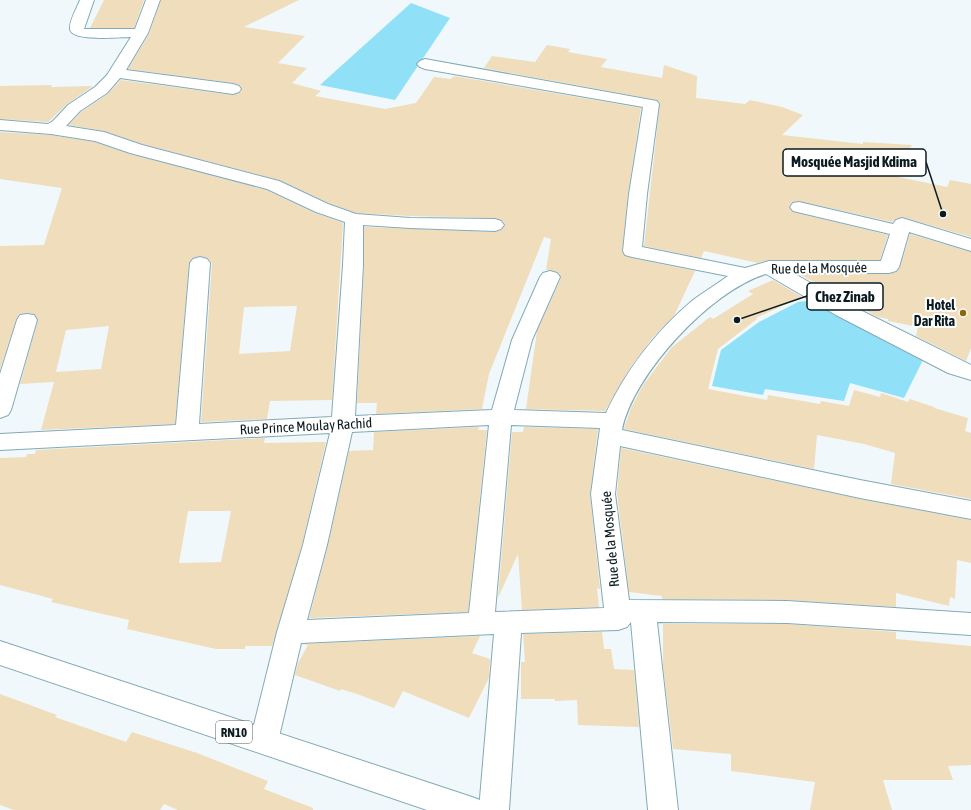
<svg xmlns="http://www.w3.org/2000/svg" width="971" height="810" viewBox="0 0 971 810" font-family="'Asap Condensed',sans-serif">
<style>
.green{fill:#90e0f8}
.building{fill:#efddbc;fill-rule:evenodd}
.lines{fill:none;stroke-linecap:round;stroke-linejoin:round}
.minor-casing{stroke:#82aab7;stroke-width:2}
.major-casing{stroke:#82aab7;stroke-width:2}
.minor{fill:#fff;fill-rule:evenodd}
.major{fill:#fff;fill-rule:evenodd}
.poi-dot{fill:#8f680d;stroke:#fff;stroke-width:1.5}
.labels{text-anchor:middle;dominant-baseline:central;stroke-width:4;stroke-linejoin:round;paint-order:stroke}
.shield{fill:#fff;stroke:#545f63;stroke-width:1}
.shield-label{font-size:13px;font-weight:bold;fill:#0b1b20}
.street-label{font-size:14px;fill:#0b1b20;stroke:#fff}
.poi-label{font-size:14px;font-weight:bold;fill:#0b1b20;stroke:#fff;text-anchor:end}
.leader{fill:none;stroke:#0b1b20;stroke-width:1.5}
.callout-dot{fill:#0b1b20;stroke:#fff;stroke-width:1.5}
.callout{fill:#fff;stroke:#0b1b20;stroke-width:1.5}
.callout-label{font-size:15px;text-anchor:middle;font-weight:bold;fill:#0b1b20}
</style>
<rect width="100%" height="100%" fill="#f0f8fb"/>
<!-- green -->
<g class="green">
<polygon points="411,3 450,18 395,100 320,85"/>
<polygon points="817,300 925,356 904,398 850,383 844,401 765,389 763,395 712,386 721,350 759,322 798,302"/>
</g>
<!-- building -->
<g class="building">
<polygon points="104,0 144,0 134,28 90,28"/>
<polygon points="161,0 299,0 244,27 305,36 278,63 307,68 292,83 321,91 315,96 385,109 416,103 434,77 451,79 454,76 641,108 628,194 622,252 625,256 632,258 695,271 674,316 653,337 632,365 605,411 526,409 537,331 561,278 557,272 550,270 546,270 551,239 544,237 489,374 482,409 376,414 377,403 357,403 364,265 364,227 495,232 502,230 505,224 501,220 495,218 410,216 356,213 329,203 279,180 142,144 104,131 69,125 81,112 108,94 121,80 233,95 240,93 242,90 240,85 233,83 128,69 149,34"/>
<polygon points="547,45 570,49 568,52 607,59 601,67 662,78 664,65 697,76 696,98 745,104 750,100 782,107 803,115 782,135 863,144 863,142 912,145 894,176 947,187 950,180 971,184 971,237 902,217 896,219 892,222 799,201 793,202 789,206 793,212 888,235 880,260 769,260 758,263 704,251 701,258 644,246 660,103 657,100 484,68 492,56 535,62"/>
<polygon points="52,85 51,87 93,86 67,104 48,122 0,119 0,86"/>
<path d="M 0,132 L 51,135 L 95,142 L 130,154 L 266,190 L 315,213 L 343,223 L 332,400 L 270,401 L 267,419 L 201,422 L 212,263 L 207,258 L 200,256 L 193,258 L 189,263 L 175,424 L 41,430 L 54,382 L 20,384 L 38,320 L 34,314 L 27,313 L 19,314 L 16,320 L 0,369 L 0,246 L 44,245 L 62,188 L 0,179 ZM 297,306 L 290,351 L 239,354 L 244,307 ZM 109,326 L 101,369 L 56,372 L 55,376 L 66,330 Z"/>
<polygon points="910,234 971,252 971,348 966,361 916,336 918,327 888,321 888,319 878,317 799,274 889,274 896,272 900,267"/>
<polygon points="773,280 802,297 756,318 757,319 718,349 708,389 767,400 768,395 820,404 821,401 849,406 854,390 880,397 881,393 908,402 910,399 934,407 934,408 968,418 965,431 971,433 971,499 891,484 895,453 864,444 817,435 814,469 624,429 631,408 643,385 672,347 710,317 713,319 753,294 748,291"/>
<polygon points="479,427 478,430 487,430 468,612 309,618 328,545 349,451 373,450 374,432"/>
<polygon points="524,427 598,429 590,494 600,589 597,588 599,607 522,610 518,554 498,598 512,432 523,432"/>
<path d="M 265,438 L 264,443 L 326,442 L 302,545 L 272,646 L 245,646 L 245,649 L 216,649 L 127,629 L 129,620 L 51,602 L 53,599 L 0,585 L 0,458 L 26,457 L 27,454 L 35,454 L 36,450 ZM 188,511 L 231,511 L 221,562 L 179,563 Z"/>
<polygon points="621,448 860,499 971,520 971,563 957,560 955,599 950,597 949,606 896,593 896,607 787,600 662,599 662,596 629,592 617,494"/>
<polygon points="663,624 787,624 896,632 896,639 971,646 971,765 948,766 953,780 883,780 892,810 810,810 815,782 731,771 731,754 673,749 663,666"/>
<polygon points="602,632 604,649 611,649 614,669 634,670 639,727 578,725 577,700 555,701 555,699 521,699 521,662 525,662 523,634"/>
<polygon points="480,636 472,653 490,659 489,678 469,718 403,691 394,708 357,694 341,689 340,691 295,675 298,663 308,645 302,644"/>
<polygon points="0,694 57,715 55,717 126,742 132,732 197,753 268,781 264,789 313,808 313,810 178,810 164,804 160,810 14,810 0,805"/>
</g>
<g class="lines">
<!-- minor casing -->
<g class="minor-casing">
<g id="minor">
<path d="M 80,0 L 94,0 L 84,29 L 135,29 L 146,0 L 160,0 L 148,33 L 126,70 L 233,84 L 239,86 L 241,89 L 239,92 L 233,94 L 120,78 L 107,93 L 80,111 L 66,126 L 104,132 L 142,145 L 279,181 L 328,204 L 356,214 L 410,218 L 495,219 L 501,221 L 504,225 L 501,229 L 495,231 L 410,228 L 363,225 L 363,265 L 355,416 L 492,410 L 512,340 L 540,277 L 543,273 L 550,271 L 557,273 L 560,277 L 532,340 L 514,410 L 606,413 C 627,369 655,332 693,300 C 704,292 717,284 728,276 L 632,257 L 625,255 L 623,251 L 629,194 L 643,107 L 425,69 L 420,67 L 417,64 L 420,61 L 425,59 L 657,101 L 659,104 L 647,194 L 642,247 L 745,268 L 769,261 L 881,261 L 890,234 L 793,211 L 790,207 L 793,203 L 799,202 L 893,224 L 896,220 L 902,218 L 971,239 L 971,251 L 909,232 L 899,267 L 896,271 L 889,273 L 793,273 L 850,305 L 971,365 L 971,380 L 948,373 L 836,315 L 766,274 C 712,290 633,374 622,430 L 860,480 L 971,501 L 971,519 L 860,498 L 620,446 L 615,494 L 629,600 L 787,601 L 971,613 L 971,635 L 787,623 L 657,622 L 678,810 L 648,810 L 631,622 L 627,627 L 618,630 L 521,633 L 509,810 L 479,810 L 494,634 L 301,643 L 278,741 L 274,750 L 264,754 L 254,750 L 250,741 L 277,632 L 303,545 L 330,433 L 0,450 L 0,434 L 176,425 L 190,263 L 193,259 L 200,257 L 207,259 L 210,263 L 199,424 L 332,417 L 343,265 L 345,222 L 316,212 L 267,189 L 130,153 L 95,141 L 51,134 L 0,130 L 0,120 L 48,124 L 53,121 L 68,105 L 95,87 L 107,75 L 131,37 C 120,37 71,42 70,29 C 69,21 77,8 80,0 ZM 489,425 L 469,613 L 307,620 L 327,545 L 352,432 ZM 511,425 L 600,428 L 591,494 L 604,608 L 495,612 Z"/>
<polygon points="27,314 34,315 37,320 11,410 8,415 0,418 0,374 17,320 20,315"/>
</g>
</g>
<!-- major casing -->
<g class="major-casing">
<polygon id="major" points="0,641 469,796 480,800 484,810 427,810 0,665"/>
</g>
<!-- minor -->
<use href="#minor" class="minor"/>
<!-- major -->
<use href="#major" class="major"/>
</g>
<!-- markers -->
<circle class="poi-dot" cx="963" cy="313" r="4"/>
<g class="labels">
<!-- shield labels -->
<rect class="shield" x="216" y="721" width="36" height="22" rx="3"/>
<g class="shield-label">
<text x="234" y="732">RN10</text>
</g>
<!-- street labels -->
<g class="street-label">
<text transform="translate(819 268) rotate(-1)">Rue de la Mosquée</text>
<text transform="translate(306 426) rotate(-3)">Rue Prince Moulay Rachid</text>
<text transform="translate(610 539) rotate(-95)">Rue de la Mosquée</text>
</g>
<!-- poi labels -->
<g class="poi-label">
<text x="955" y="305">Hotel<tspan x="955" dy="16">Dar Rita</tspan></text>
</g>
</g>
<!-- callouts -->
<path class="leader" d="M943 214L926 162M737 320L807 296"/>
<g class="callout-dot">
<circle cx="943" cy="214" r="4"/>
<circle cx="737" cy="320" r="4"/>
</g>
<g class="callout">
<rect x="783" y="149" width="143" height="27" rx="4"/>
<rect x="807" y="283" width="76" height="27" rx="4"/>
</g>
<g class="callout-label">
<text x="854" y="167">Mosquée Masjid Kdima</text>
<text x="845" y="302">Chez Zinab</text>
</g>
</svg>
